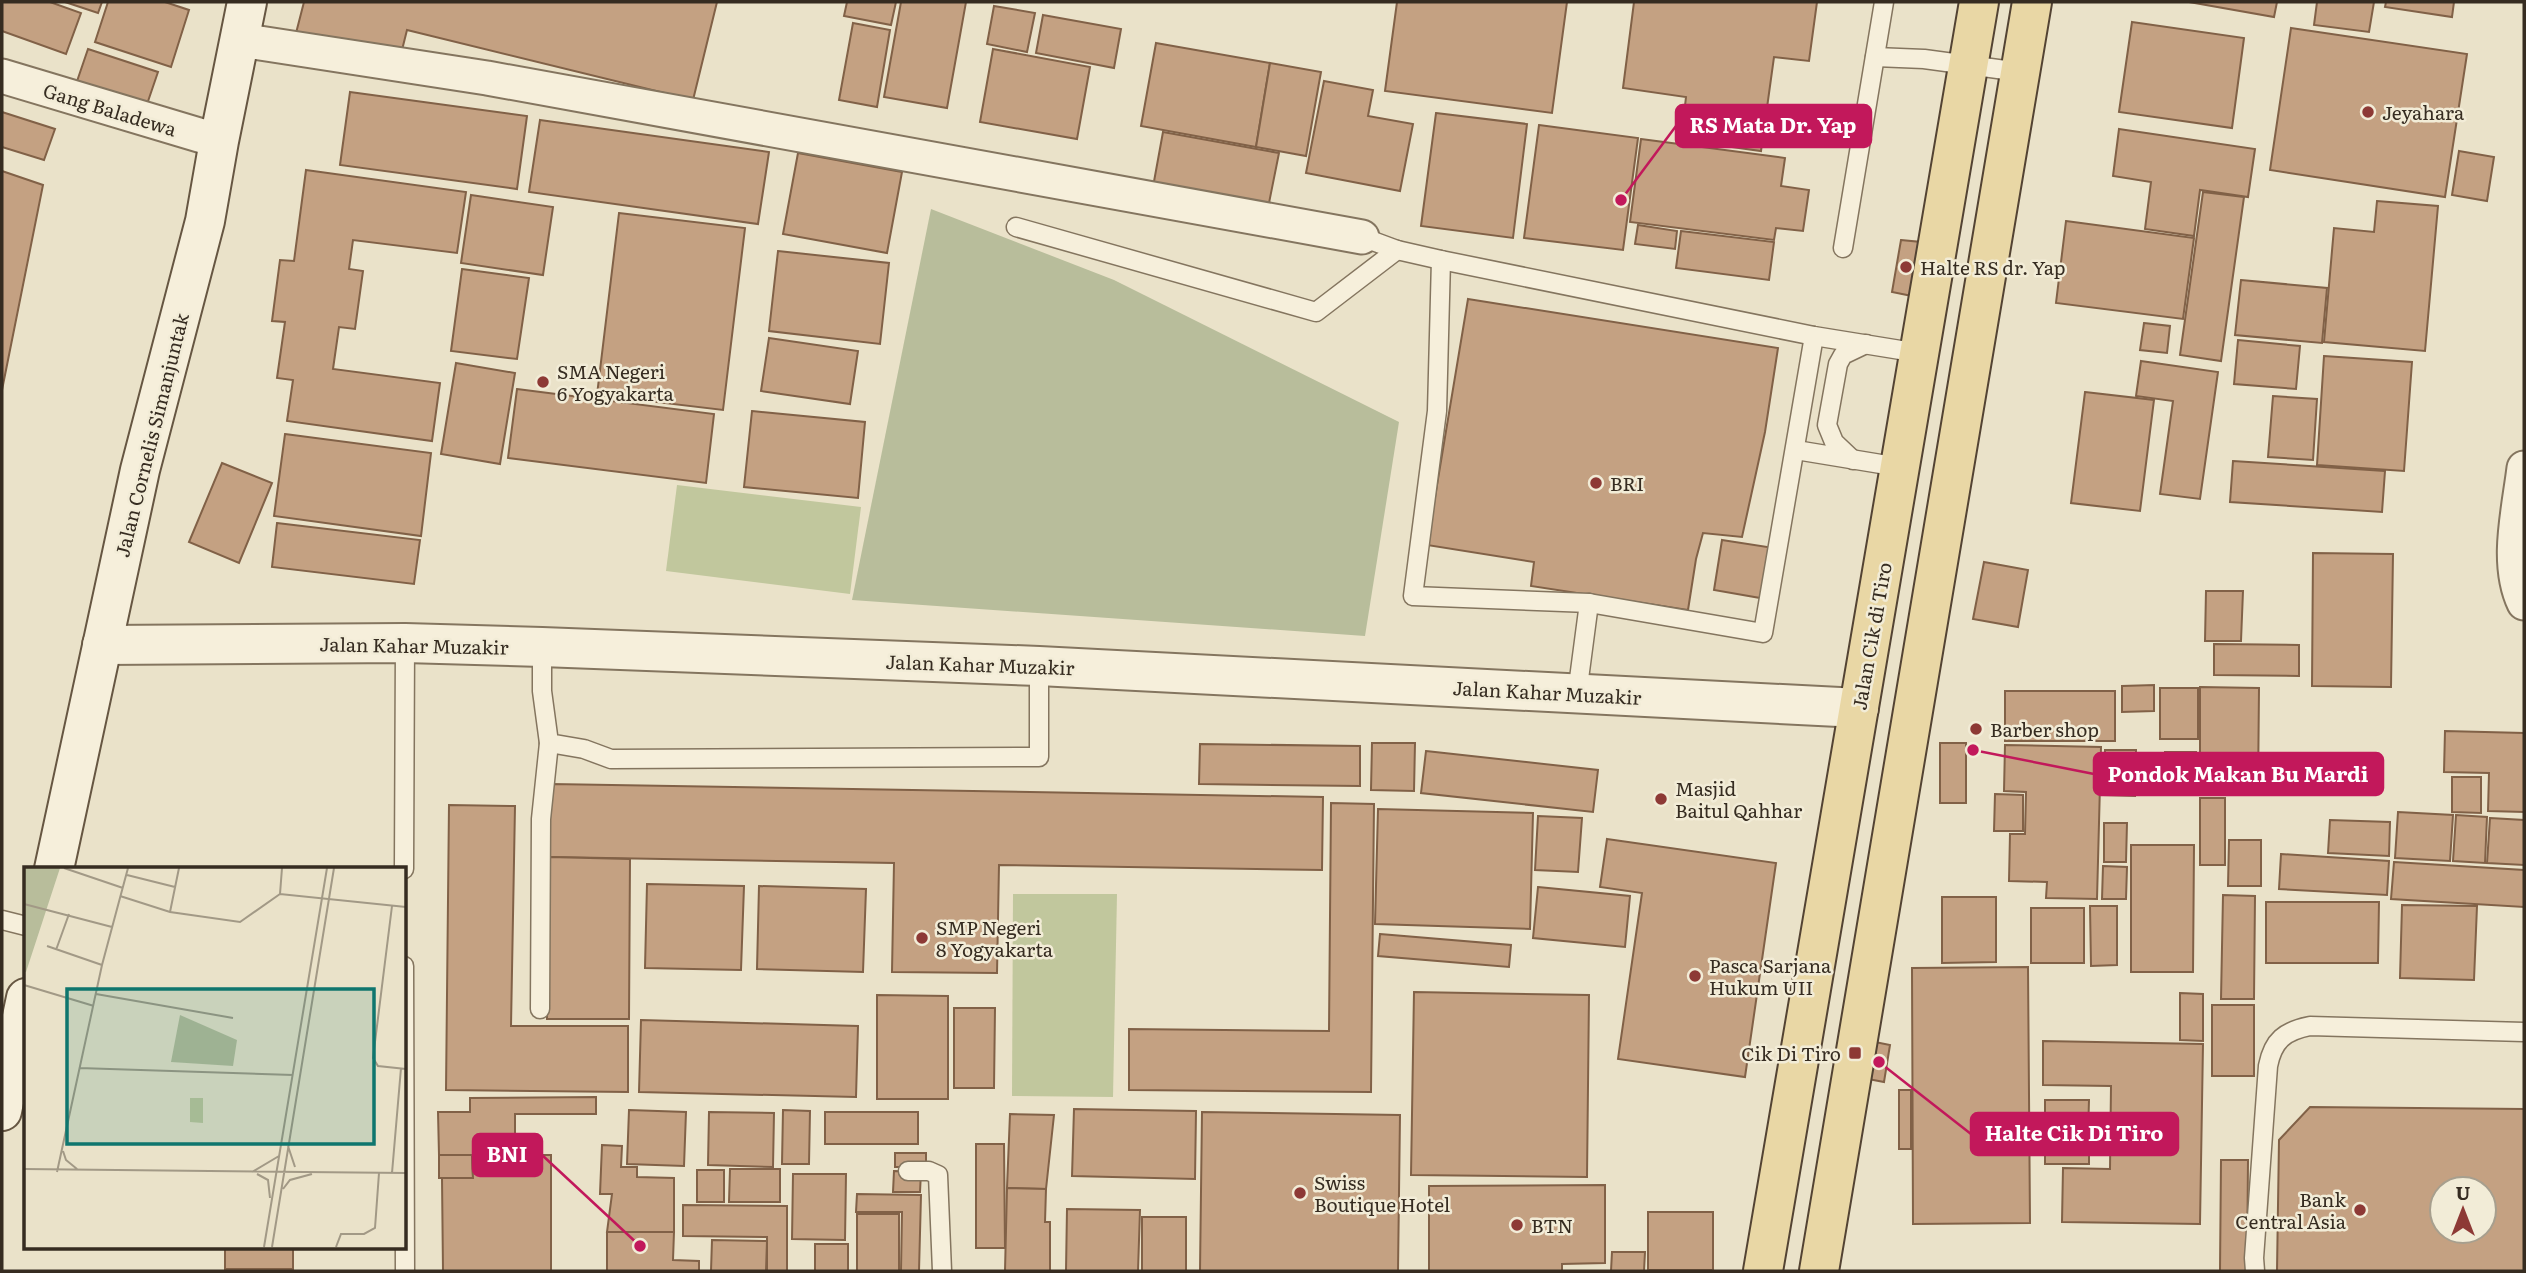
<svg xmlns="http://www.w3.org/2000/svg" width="2526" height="1273" viewBox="0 0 2526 1273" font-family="Literata,serif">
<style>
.green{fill:#c1c79d}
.cemetery{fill:#b8bd9b}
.building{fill:#c4a182;stroke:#816147;stroke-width:2;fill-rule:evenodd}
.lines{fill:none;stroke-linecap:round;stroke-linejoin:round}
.service-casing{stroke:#84755f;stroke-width:21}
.minor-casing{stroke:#84755f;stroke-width:37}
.tertiary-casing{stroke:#84755f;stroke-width:42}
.secondary-casing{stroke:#665642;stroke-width:42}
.primary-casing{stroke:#534333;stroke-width:42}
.service{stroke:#f6efdb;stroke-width:18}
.minor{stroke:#f6efdb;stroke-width:33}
.tertiary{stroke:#f6efdb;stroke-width:38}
.secondary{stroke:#f6efdb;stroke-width:38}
.primary{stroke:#e9d7a5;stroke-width:38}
.poi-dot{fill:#8d3935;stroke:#f2ecd7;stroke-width:2.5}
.labels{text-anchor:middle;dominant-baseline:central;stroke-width:5;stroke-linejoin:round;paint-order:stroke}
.street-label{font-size:19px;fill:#362c21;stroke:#f2ecd7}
.poi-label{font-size:19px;fill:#362c21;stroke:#f2ecd7;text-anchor:start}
.inset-road{fill:none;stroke:#a29986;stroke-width:2}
.view{fill:#0f766e;fill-opacity:0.15;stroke:#0f766e;stroke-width:3.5}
.inset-edge{fill:none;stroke:#362c21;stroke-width:3.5}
.leader{fill:none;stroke:#c2185b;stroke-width:2.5}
.callout-dot{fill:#c2185b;stroke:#f2ecd7;stroke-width:2.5}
.callout{fill:#c2185b;stroke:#c2185b;stroke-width:2.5}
.callout-label{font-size:21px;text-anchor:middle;font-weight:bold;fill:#fff}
</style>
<rect width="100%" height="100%" fill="#eae2c9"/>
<!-- green -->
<g class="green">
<polygon points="677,485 861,507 850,594 666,571"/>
<polygon points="1013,894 1117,894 1113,1097 1012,1096"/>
</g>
<!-- cemetery -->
<polygon class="cemetery" points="931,209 1114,280 1399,422 1365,636 852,600"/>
<!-- building -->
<g class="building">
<polygon points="2,2 50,2 81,13 66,54 2,31"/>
<polygon points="65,2 102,2 98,13"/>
<polygon points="108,2 165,2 189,10 171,67 95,42"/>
<polygon points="304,2 717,2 693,100 407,30 399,62 295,37"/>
<polygon points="847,2 896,2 891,25 844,16"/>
<polygon points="901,2 966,2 947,108 884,97"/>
<polygon points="1397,2 1567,2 1552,113 1385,91"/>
<polygon points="1634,2 1817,2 1809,61 1774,57 1761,151 1681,140 1686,97 1623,88"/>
<polygon points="2189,2 2277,2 2274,17"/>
<polygon points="2317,2 2374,2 2369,32 2314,25"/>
<polygon points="2386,2 2454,2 2452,17 2385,7"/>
<polygon points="994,6 1035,13 1027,52 987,44"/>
<polygon points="1043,15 1121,29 1114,68 1036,53"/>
<polygon points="2132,22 2244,38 2232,128 2119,112"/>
<polygon points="853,23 890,30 877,107 839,100"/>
<polygon points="2291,28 2467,54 2445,197 2270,170"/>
<polygon points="1156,43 1270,63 1256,147 1141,126"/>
<polygon points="88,49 158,72 144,113 74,90"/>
<polygon points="993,49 1090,67 1077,139 980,122"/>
<polygon points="1270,63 1321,72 1306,156 1256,147"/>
<polygon points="1324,81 1373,90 1368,116 1413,124 1400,191 1306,173"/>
<polygon points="350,92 527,116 517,189 340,165"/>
<polygon points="2,112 55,129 44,160 2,147"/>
<polygon points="1436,113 1527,124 1513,238 1421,226"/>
<polygon points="540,120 769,152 758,224 529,192"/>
<polygon points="1539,125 1638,138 1623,250 1524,238"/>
<polygon points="2119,129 2255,149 2248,197 2200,190 2194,236 2145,229 2151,182 2113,176"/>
<polygon points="1163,132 1279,153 1268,208 1153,187"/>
<polygon points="1641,139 1785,158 1781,186 1809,190 1803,231 1776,228 1774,240 1630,222"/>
<polygon points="2459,151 2494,157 2487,201 2452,195"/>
<polygon points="798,153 902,172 887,253 783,234"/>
<polygon points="306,170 466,192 457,253 353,240 349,269 363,271 355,329 339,327 333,369 440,383 432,441 287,421 293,380 277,378 285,322 272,321 280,260 294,261"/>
<polygon points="2,171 43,185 2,390"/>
<polygon points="2203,192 2244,197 2221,361 2180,355"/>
<polygon points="471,195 553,207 543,275 461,263"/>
<polygon points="2377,201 2438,206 2425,351 2324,342 2334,228 2374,232"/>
<polygon points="619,213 745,228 723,410 597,395"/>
<polygon points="2066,221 2194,238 2183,319 2056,303"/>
<polygon points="1638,225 1677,231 1675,249 1635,244"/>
<polygon points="1681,231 1774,242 1769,280 1676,268"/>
<polygon points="1901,240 1921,242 1912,296 1892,292"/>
<polygon points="778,251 889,263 880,344 769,331"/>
<polygon points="462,269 529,278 517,359 451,351"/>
<polygon points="2241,280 2327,288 2322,343 2235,335"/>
<polygon points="1468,299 1778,348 1765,432 1742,537 1703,533 1696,559 1688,610 1531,586 1534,562 1427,545"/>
<polygon points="2144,323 2170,326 2167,353 2140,350"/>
<polygon points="769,338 858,351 850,404 761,391"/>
<polygon points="2238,340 2300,346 2296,389 2234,384"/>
<polygon points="2324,356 2412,362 2404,471 2317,465"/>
<polygon points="2141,361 2218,372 2200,499 2160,494 2173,401 2136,396"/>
<polygon points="456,363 515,373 500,464 441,454"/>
<polygon points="517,389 714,414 706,483 508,458"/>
<polygon points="2085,392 2154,400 2140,511 2071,503"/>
<polygon points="2273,396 2317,399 2313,460 2268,457"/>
<polygon points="752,411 865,422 858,498 744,487"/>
<polygon points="285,434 431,453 421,536 274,516"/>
<polygon points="2233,461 2385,471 2382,512 2230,502"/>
<polygon points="222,463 272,483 239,563 189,542"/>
<polygon points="277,523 420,540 414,584 272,567"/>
<polygon points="1722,540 1774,548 1766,599 1714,590"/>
<polygon points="2313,553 2393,554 2391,687 2312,686"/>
<polygon points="1984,562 2028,570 2018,627 1973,619"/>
<polygon points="2206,591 2243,591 2241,641 2205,641"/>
<polygon points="2214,644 2299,645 2299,676 2214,675"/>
<polygon points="2154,685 2154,711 2122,712 2122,686"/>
<polygon points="2200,687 2259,688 2258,793 2200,792"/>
<rect x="2160" y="688" width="38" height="51"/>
<rect x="2005" y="691" width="110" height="50"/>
<polygon points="2445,731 2524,733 2524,812 2488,811 2489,773 2444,772"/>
<polygon points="1372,743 1415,743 1414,791 1371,790"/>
<rect x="1940" y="743" width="26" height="60"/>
<polygon points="1200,744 1360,746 1360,786 1199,784"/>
<polygon points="2005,745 2101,747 2097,899 2046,898 2047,882 2009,881 2010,834 2025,834 2026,792 2004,791"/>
<polygon points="2105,750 2136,750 2135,796 2104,795"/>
<polygon points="1426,751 1598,770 1593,812 1421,793"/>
<polygon points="2165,752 2196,752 2197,792 2165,793"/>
<polygon points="2452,777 2481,777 2481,813 2452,812"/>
<polygon points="551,784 1323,797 1322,870 999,865 997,973 892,972 894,863 549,857"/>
<polygon points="1995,794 2023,795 2023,831 1994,831"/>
<rect x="2200" y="798" width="25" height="67"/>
<polygon points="1331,803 1374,804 1371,1092 1129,1090 1129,1029 1329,1031"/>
<polygon points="449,805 515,806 511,1026 628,1026 628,1092 446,1090"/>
<polygon points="1378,809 1533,813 1530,929 1375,924"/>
<polygon points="2398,812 2453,815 2450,861 2395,858"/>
<polygon points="2456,815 2487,817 2485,863 2453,861"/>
<polygon points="1538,816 1582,818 1578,872 1535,870"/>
<polygon points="2490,818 2524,820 2524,865 2487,863"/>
<polygon points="2330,820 2390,822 2389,856 2328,853"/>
<polygon points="2104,823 2127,823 2126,862 2104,862"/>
<polygon points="1607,839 1776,863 1745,1077 1618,1059 1642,893 1600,887"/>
<polygon points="2229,840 2261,840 2261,886 2228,886"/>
<polygon points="2131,845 2194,845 2193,972 2131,972"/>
<polygon points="2281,854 2389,861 2387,895 2279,889"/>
<polygon points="549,857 630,859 629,1019 547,1019"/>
<polygon points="2394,862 2524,870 2524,907 2391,899"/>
<polygon points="2103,866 2127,867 2126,899 2102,899"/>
<polygon points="647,884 744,886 741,970 645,968"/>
<polygon points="759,886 866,889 863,972 757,969"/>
<polygon points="1538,887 1630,896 1625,947 1533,938"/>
<polygon points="2223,895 2255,896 2254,999 2221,999"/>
<polygon points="1942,897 1996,897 1996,962 1942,963"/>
<polygon points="2266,902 2379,902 2378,963 2266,963"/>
<polygon points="2402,905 2477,906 2474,980 2400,978"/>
<polygon points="2090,906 2117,906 2117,965 2091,966"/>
<rect x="2031" y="908" width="53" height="55"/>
<polygon points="1380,934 1511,945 1509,967 1378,956"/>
<polygon points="2028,967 2030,1223 1913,1224 1912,968"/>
<polygon points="1414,992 1589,995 1587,1177 1411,1175"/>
<polygon points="2180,993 2203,994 2203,1041 2180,1040"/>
<polygon points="877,995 948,996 948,1099 877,1099"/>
<rect x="2212" y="1005" width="42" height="71"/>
<polygon points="954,1008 995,1008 994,1088 954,1088"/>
<polygon points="641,1020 858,1026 856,1097 639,1092"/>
<polygon points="2043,1041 2203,1044 2200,1224 2062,1222 2063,1168 2110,1169 2111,1086 2043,1085"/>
<polygon points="1875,1042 1890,1045 1884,1082 1868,1079"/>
<rect x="1899" y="1090" width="12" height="59"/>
<polygon points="596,1097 596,1114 515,1114 515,1155 439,1155 438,1112 470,1112 470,1098"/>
<polygon points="2045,1100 2089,1100 2088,1135 2045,1135"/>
<path d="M 2310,1107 L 2524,1109 L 2524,1271 L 2277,1271 L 2279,1140 ZM 2442,1189 L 2484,1189 L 2484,1231 L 2442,1231 Z"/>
<polygon points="1074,1109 1196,1111 1195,1179 1072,1176"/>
<polygon points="629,1110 686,1112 684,1166 627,1164"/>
<polygon points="783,1110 810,1111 809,1164 782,1164"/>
<polygon points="709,1112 774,1113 773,1167 708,1165"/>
<rect x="825" y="1112" width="93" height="32"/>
<polygon points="1202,1112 1400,1115 1398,1271 1200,1271"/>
<polygon points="1010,1114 1054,1115 1046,1189 1007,1188"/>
<rect x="2045" y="1140" width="44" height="24"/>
<polygon points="976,1144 1004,1144 1005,1248 976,1248"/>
<polygon points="602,1145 622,1146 621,1167 637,1167 637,1177 674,1178 674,1232 607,1232 612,1194 600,1194"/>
<rect x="895" y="1153" width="31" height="14"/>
<polygon points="439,1155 472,1155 473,1178 439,1178"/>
<polygon points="472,1155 551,1155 551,1271 443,1271 442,1178 473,1178"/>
<polygon points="2221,1160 2248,1160 2247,1271 2220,1271"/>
<polygon points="730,1169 780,1169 780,1202 729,1202"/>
<rect x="697" y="1170" width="27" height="32"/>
<polygon points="894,1171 921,1172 920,1192 893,1192"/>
<polygon points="793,1174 846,1174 845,1240 792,1239"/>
<polygon points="1605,1185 1605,1263 1562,1264 1562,1271 1429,1271 1429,1186"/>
<polygon points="1007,1188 1046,1189 1045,1222 1050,1222 1050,1271 1005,1271"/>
<polygon points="857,1194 921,1195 919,1271 901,1271 902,1212 856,1212"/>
<polygon points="683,1205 787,1206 787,1271 767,1271 767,1237 683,1236"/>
<polygon points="1067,1209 1140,1210 1138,1271 1066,1271"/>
<rect x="1648" y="1212" width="65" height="58"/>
<rect x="857" y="1214" width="42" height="57"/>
<rect x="1142" y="1217" width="44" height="54"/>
<polygon points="607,1232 674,1232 673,1260 699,1261 699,1271 607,1271"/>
<polygon points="712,1240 767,1241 766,1271 711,1271"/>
<rect x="815" y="1244" width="33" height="27"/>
<rect x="225" y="1247" width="68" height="22"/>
<polygon points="1612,1252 1645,1252 1644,1271 1611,1271"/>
</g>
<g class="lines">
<!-- service casing -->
<g class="service-casing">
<g id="service">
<polyline points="1875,57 1924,59 2020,72"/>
<polyline points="1016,227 1316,312 1397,250"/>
<polyline points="1362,237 1397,250 1441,260 1814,336 1919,353"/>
<polyline points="1843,248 1884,2"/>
<polyline points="1441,260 1437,411 1413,596 1589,603 1763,633 1814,336"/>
<polyline points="1796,450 1899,467"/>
<polyline points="1853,460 1834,442 1827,425 1838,364 1843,355 1866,344"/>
<polyline points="542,647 542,691 549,743 584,749 611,759 1039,757 1039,666"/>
<polyline points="1577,694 1589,603"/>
<polyline points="404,869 405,643"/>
<polyline points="2,920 26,926"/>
<polyline points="404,966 405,1271"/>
<polyline points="540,1009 541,819 549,743"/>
<polyline points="908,1171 929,1171 938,1175 942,1271"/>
<path d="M 2255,1271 L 2254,1258 L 2268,1066 C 2273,1040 2285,1031 2310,1026 L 2524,1032"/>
</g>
</g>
<!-- minor casing -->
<g class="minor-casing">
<g id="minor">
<polyline points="240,40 487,78 1362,237"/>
<polyline points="2,76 219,141"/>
<path d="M 2524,468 C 2519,510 2505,563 2524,603"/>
</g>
</g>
<!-- tertiary casing -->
<g class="tertiary-casing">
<polyline id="tertiary" points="102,645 405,643 542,647 1039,666 1859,708"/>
</g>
<!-- secondary casing -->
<g class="secondary-casing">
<g id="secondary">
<polyline points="54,869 140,470 205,221 219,141 247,2"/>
<polyline points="2,1111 26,998"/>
</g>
</g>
<!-- primary casing -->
<g class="primary-casing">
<g id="primary">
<polyline points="1763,1271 1979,2"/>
<polyline points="1819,1271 2032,2"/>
</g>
</g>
<!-- service -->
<use href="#service" class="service"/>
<!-- minor -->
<use href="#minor" class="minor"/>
<!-- tertiary -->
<use href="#tertiary" class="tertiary"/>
<!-- secondary -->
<use href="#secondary" class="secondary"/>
<!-- primary -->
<use href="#primary" class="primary"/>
</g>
<!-- markers -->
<g class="poi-dot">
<circle cx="2368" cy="112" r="7"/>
<circle cx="1906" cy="267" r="7"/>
<circle cx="543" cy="382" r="7"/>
<circle cx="1596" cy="483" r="7"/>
<circle cx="1976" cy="729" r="7"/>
<circle cx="1661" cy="799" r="7"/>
<circle cx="922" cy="938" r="7"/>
<circle cx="1695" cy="976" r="7"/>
<rect x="1848" y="1046" width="14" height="14" rx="3.5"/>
<circle cx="1300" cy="1193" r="7"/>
<circle cx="2360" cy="1210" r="7"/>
<circle cx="1517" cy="1225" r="7"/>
</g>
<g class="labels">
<!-- street labels -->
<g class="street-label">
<text transform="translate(110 109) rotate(17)">Gang Baladewa</text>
<text transform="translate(151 435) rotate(-76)">Jalan Cornelis Simanjuntak</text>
<text transform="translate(1871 636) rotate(-80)">Jalan Cik di Tiro</text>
<text transform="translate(414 645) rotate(1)">Jalan Kahar Muzakir</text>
<text transform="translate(980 664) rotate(2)">Jalan Kahar Muzakir</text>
<text transform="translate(1547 692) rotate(3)">Jalan Kahar Muzakir</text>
</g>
<!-- poi labels -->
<g class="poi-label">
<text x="2382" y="112">Jeyahara</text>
<text x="1920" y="267">Halte RS dr. Yap</text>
<text x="557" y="371">SMA Negeri<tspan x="557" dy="22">6 Yogyakarta</tspan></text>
<text x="1610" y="483">BRI</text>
<text x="1990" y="729">Barber shop</text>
<text x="1675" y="788">Masjid<tspan x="1675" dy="22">Baitul Qahhar</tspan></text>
<text x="936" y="927">SMP Negeri<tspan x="936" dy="22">8 Yogyakarta</tspan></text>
<text x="1709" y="965">Pasca Sarjana<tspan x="1709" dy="22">Hukum UII</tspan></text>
<text x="1841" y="1053" text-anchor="end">Cik Di Tiro</text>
<text x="1314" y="1182">Swiss<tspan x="1314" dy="22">Boutique Hotel</tspan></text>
<text x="2346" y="1199" text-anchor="end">Bank<tspan x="2346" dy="22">Central Asia</tspan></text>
<text x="1531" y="1225">BTN</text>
</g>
</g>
<!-- overview -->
<g transform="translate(24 867)">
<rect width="382" height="382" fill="#eae2c9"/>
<path d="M 166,231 L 179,231 L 179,256 L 166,255 Z" fill="#c1c79d"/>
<path d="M 0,1 L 36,1 L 2,105 L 0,105 ZM 156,148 L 213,173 L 209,199 L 147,195 Z" fill="#b8bd9b"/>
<path class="inset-road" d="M 40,1 L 99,21M 103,8 L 151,20M 256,27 L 258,1M 96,29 L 146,45 L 216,55 L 256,27 L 382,40M 0,37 L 88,60M 368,39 L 349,191 L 354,199 L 382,202M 146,45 L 155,1M 23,79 L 78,98M 32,83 L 45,47M 0,118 L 70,139M 72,127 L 209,151M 55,201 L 269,208M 264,279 L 271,300M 39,284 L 42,293 L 53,302M 0,302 L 382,306M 33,305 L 78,98 L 104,1M 228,305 L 255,289M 368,306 L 377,201M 233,307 L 244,313 L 246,331M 259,322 L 266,313 L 288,307M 240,380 L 303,1M 248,380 L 310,1M 312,380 L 317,367 L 340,367 L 351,361 L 355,306"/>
<path class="view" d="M 43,122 L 350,122 L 350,277 L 43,277 Z"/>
<rect width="382" height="382" class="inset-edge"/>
</g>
<!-- callouts -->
<path class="leader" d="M1621 200L1676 126M1973 750L2094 774M1879 1062L1971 1134M640 1246L542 1155"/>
<g class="callout-dot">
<circle cx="1621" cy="200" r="7"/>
<circle cx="1973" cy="750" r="7"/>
<circle cx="1879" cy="1062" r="7"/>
<circle cx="640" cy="1246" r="7"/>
</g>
<g class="callout">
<rect x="1676" y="105" width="195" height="42" rx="7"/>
<rect x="2094" y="753" width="289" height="42" rx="7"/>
<rect x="1971" y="1113" width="207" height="42" rx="7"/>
<rect x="473" y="1134" width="69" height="42" rx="7"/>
</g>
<g class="callout-label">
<text x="1773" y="133">RS Mata Dr. Yap</text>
<text x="2238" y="782">Pondok Makan Bu Mardi</text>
<text x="2074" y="1141">Halte Cik Di Tiro</text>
<text x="507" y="1162">BNI</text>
</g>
<!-- border -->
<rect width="2526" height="1273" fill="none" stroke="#362c21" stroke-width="7"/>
<!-- north arrow -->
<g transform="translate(2463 1210)"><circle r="33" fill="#f2ecd7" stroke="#a79f8e" stroke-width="2"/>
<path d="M0-5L12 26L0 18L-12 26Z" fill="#8d3935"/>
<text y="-10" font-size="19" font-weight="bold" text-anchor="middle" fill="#362c21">U</text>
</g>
</svg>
